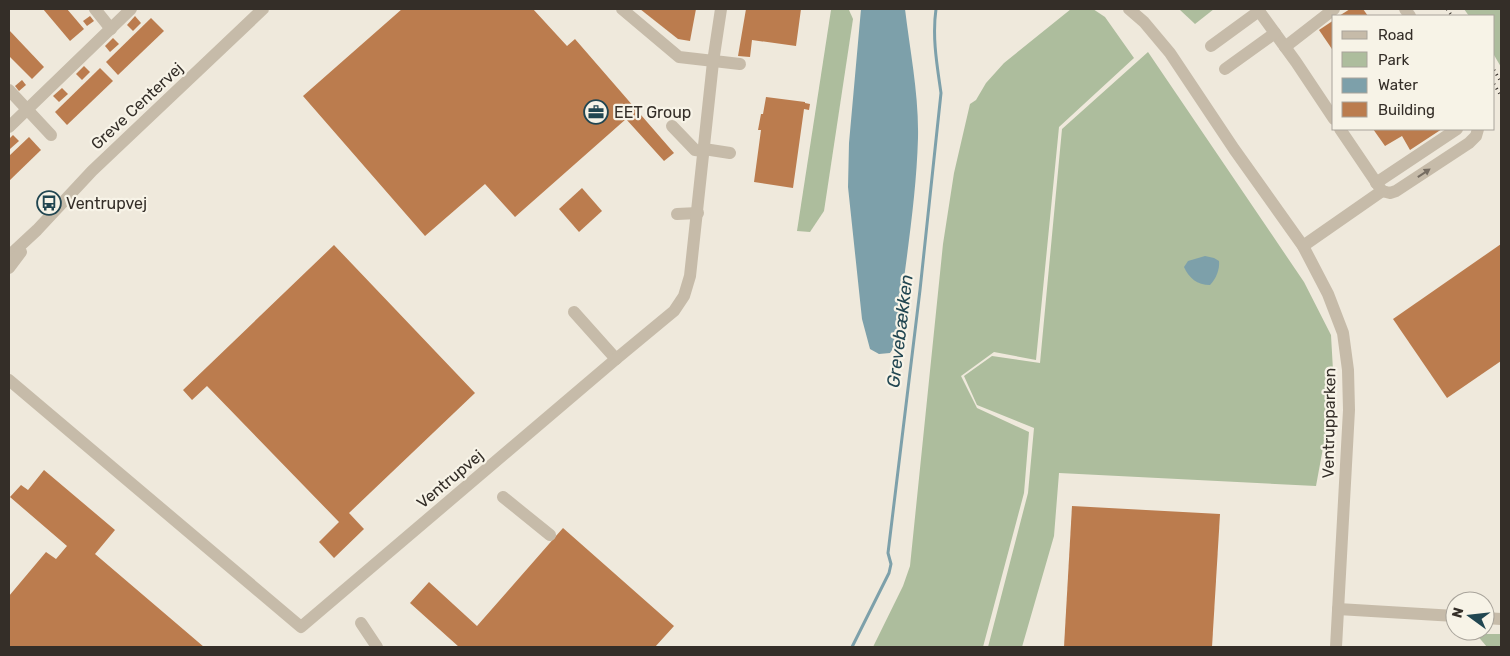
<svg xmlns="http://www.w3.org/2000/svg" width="1510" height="656" viewBox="0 0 1510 656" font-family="Rubik,sans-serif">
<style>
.green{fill:#adbd9d}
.water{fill:#7da0aa}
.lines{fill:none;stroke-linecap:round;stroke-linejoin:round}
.stream{stroke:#7da0aa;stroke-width:3}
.building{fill:#bb7c4e}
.minor{stroke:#c6bba9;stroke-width:12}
.rail{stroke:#342e28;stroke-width:3;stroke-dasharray:1 4;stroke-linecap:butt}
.oneway{fill:#766d62}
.labels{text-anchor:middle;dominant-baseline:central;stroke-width:4.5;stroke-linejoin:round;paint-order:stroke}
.street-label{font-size:16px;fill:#342e28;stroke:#f7f3e7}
.poi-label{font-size:16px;fill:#342e28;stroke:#f7f3e7;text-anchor:start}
.water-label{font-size:18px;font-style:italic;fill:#214651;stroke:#f7f3e7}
</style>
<rect width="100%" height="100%" fill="#efe9dc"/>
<!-- green -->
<g class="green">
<polygon points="834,9 849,10 853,19 824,211 810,232 797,231 831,10"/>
<polygon points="1071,9 1093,9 1105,17 1134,58 1059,127 1036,360 994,352 961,376 977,408 1029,432 1024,493 983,647 873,647 903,586 910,566 943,244 954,173 970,104 976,100 986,83 1004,63"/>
<polygon points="1179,9 1214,9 1195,24"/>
<polygon points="1464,9 1501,9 1501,67 1494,55 1494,16 1469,16"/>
<polygon points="1148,52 1304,282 1331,335 1334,388 1316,486 1059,473 1054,536 1022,647 988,647 1028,493 1034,428 977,405 964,376 992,356 1040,363 1062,129"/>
<polygon points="1476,634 1501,634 1501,647 1487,647"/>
</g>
<!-- water -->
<g class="water">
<path d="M 861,9 L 905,9 C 910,51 919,95 918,138 C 916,207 903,276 896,344 L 890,353 L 879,354 L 870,349 L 862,319 L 848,187 L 849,143 Z"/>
<path d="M 1205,256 L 1214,258 L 1219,261 C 1220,269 1216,279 1210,285 C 1197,285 1189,278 1184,267 L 1188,261 Z"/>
</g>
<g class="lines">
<!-- stream -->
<path class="stream" d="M 852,647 L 889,573 L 891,564 L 888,553 L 920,290 L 941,93 C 937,65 932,37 936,9"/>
</g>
<!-- building -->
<g class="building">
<polygon points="43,9 67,9 84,29 70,41"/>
<polygon points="402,9 533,9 567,46 575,39 674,153 664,161 626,119 515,217 485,184 425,236 303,96"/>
<polygon points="640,9 696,9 690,41 678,39"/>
<polygon points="746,9 801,9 796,46 752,40 750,57 738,56"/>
<polygon points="1350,9 1363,9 1368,16 1339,16"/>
<polygon points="90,16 94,21 87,26 83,21"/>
<polygon points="135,16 141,23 133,31 127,25"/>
<polygon points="151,18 164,31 118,75 106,62"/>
<polygon points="1334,20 1334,52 1319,30"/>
<polygon points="9,30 44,67 32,79 9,56"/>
<polygon points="113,38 119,44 110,52 105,46"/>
<polygon points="84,66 90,72 82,80 76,74"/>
<polygon points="100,68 113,81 67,125 55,112"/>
<polygon points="22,80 26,85 19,91 15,86"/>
<polygon points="62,88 68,94 59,102 53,96"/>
<polygon points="766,97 805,102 805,103 810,104 809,110 804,109 793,188 754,182 761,130 758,130 761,114 763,114"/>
<polygon points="1373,129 1442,129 1410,150 1402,136 1385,146"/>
<polygon points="13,135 19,141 10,149 9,147 9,139"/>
<polygon points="29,137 41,150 9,181 9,156"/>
<polygon points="582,188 602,211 579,232 559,209"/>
<polygon points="1501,244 1501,361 1447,398 1393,319"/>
<polygon points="334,245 475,393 349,513 364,529 334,558 319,542 339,522 207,386 192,400 183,390"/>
<polygon points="44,470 115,530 95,554 204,647 9,647 9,596 46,552 56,559 67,546 10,497 21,485 28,490"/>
<polygon points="1072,506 1220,514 1212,647 1064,647"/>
<polygon points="563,528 674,626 655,647 459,647 410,603 429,582 477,626"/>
</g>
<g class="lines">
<!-- minor -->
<g class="minor">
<polyline points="95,9 111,29"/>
<polyline points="622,9 679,57 740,64"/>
<polyline points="1129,9 1144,22 1170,53 1234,149 1303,246 1328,294 1343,333 1348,370 1349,410 1336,647"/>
<polyline points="1405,9 1410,16"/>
<polyline points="1211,46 1259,11 1296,62 1334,119"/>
<polyline points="1285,47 1334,9"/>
<polyline points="1225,69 1275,33"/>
<polyline points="9,90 51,135"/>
<polyline points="672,126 695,150 703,151"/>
<polyline points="9,127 131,9"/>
<polyline points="704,149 730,153"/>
<polyline points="1376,183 1457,129"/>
<polyline points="1382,191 1390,193 1396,191 1469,143 1476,136 1478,129"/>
<polyline points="677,214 698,213"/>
<polyline points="1303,246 1382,191 1340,129"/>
<polyline points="9,256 37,230 92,171 263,9"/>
<polyline points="9,268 21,252"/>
<polyline points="574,312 616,359"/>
<polyline points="9,380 301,627 616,359 674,311 684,296 690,276 713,62 721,9"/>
<polyline points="503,497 550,535"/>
<polyline points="1338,609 1455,616"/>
<polyline points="1485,618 1501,619"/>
<polyline points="361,623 377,647"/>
</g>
<!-- rail -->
<g class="rail">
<polyline points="1447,9 1452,16"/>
<polyline points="1494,70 1501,82"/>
<polyline points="1494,84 1501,96"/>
</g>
</g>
<!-- one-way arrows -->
<defs><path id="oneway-solid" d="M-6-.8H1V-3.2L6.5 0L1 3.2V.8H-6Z" transform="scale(1.25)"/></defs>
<use class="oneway" href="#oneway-solid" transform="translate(1424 173) rotate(-34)"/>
<!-- icons -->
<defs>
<g id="office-ring" transform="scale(1.25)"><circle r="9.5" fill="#f7f3e7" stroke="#214651" stroke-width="1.5"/><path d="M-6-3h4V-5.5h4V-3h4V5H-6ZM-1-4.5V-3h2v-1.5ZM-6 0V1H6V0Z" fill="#214651"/></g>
<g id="bus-ring" transform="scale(1.25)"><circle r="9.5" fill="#f7f3e7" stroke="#214651" stroke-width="1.5"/><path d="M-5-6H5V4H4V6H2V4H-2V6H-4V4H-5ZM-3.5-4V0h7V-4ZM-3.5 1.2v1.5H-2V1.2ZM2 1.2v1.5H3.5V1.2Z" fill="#214651"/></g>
</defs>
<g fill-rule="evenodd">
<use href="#office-ring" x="596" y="112"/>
<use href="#bus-ring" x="49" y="203"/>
</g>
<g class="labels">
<!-- street labels -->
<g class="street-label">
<text transform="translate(137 106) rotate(-43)">Greve Centervej</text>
<text transform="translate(1329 423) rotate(-89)">Ventrupparken</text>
<text transform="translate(450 479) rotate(-40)">Ventrupvej</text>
</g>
<!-- poi labels -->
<g class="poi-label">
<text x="614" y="112">EET Group</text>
<text x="66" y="203">Ventrupvej</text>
</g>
<!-- water labels -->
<g class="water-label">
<text transform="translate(900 331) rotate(-83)">Grevebækken</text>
</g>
</g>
<!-- border -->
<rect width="1510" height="656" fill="none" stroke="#342e28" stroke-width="20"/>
<!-- legend -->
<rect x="1332" y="15" width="162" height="115" fill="#f7f3e7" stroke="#a9a49b"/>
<rect x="1342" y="31" width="25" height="8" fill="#c6bba9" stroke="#a9a49b"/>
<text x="1378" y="40" font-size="15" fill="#342e28">Road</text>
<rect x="1342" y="52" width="25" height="15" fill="#adbd9d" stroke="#a9a49b"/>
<text x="1378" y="65" font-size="15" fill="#342e28">Park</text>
<rect x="1342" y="78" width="25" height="15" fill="#7da0aa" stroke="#a9a49b"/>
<text x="1378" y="90" font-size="15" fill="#342e28">Water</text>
<rect x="1342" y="102" width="25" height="15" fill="#bb7c4e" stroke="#a9a49b"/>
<text x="1378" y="115" font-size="15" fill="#342e28">Building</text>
<!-- north arrow -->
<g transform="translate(1470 616) rotate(285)"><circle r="24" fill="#f7f3e7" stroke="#a9a49b"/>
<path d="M0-4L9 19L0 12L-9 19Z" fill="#214651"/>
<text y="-8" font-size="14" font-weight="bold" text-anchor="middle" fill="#342e28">N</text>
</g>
</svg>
